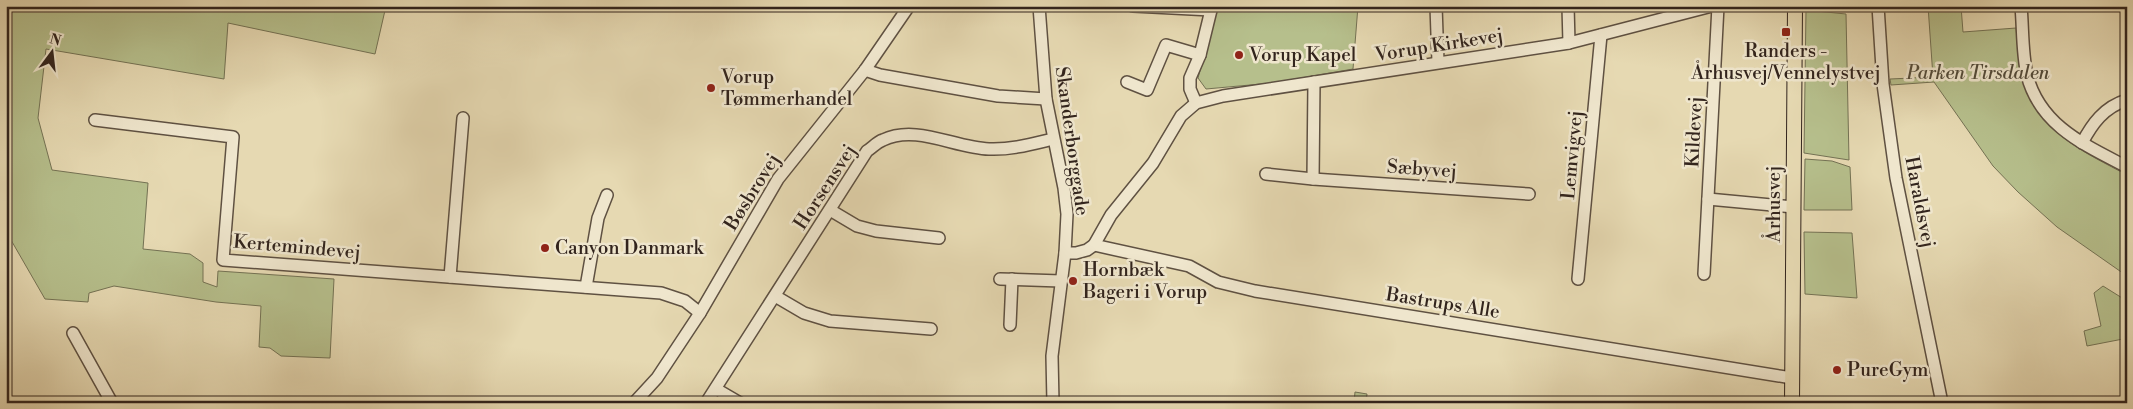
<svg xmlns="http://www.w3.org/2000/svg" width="2133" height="409" viewBox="0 0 2133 409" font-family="'Libre Bodoni',serif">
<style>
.green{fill:#b6bf8c;stroke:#747254}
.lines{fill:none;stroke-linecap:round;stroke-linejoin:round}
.minor-casing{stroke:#5f5142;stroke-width:14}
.major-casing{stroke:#32241d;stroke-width:16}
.minor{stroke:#efe6cd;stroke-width:11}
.major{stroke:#e6d9b2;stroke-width:14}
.poi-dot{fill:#8f2418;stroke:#efe6cd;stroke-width:2}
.labels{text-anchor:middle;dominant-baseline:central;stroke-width:5;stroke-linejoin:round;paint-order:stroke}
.street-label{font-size:19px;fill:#32241d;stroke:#efe6cd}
.poi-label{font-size:19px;fill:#32241d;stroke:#efe6cd;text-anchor:start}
.park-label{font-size:19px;font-style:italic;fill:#534b39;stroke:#efe6cd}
</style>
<rect width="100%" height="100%" fill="#e6d9b2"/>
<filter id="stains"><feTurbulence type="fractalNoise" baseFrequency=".004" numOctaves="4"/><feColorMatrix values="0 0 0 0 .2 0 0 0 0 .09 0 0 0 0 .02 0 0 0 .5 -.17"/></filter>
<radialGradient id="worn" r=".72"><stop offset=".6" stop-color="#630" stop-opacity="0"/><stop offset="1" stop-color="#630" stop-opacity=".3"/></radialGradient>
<!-- green -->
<g class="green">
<polygon points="6,6 386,6 375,54 228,23 224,79 46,49 38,118 52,170 148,183 143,249 190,254 203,263 203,282 217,287 218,271 334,279 330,358 281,356 270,348 259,347 261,306 216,302 114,286 89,293 88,302 45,299 11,240 6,239"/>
<polygon points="1218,6 1358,6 1353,69 1272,83 1206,89 1198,78"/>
<path d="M 1928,6 L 1961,6 L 1963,32 L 2016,28 C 2018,47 2018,67 2024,85 C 2040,133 2086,153 2127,175 L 2127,276 L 2057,227 L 2018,192 L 1993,166 L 1934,82 L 1891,85 L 1890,79 L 1933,77 Z"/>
<polygon points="1806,10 1846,14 1849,160 1804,153"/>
<polygon points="1805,159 1832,161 1850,167 1852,210 1804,210"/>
<polygon points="1804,232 1852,233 1857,298 1805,294"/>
<polygon points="2103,286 2127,301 2127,350 2123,339 2087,346 2084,331 2101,326 2094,293"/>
<polygon points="1355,392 1367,394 1366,403 1354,403"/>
</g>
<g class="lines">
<!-- minor casing -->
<g class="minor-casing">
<g id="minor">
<polyline points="1039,6 1046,99 1064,188 1067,214 1065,253 1052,356 1053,403"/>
<polyline points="1133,6 1211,10"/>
<polyline points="1436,6 1438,62"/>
<polyline points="1568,6 1569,43"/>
<polyline points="1878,6 1883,84 1896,178 1942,403"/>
<path d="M 2021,6 C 2023,28 2022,53 2027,75 C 2040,126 2085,145 2127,167"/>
<polyline points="865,70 880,75 998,96 1046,99"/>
<polyline points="1127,82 1147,90 1166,45 1200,55"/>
<polyline points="1196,103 1190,89 1190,78 1200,55 1212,6"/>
<polyline points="95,120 233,137 223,260 661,293 685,301 700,313"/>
<path d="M 2082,143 C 2092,124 2104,107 2127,100"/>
<polyline points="1266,174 1313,179 1529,194"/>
<polyline points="1313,179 1314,82"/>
<polyline points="1708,199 1793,207"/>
<polyline points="830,210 857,226 876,231 939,238"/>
<polyline points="1094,245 1189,266 1218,282 1255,291 1792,378"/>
<polyline points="1065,253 1076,253 1087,250 1094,245 1111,215 1153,163 1181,116 1196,103 1223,96 1569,43 1712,6"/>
<polyline points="1704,274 1718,6"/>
<polyline points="450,277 463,118"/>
<polyline points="1000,279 1061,281"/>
<polyline points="1578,279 1601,35"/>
<polyline points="586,287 598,218 607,195"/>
<polyline points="775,296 804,313 830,321 931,329"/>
<polyline points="1010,325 1012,279"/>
<polyline points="73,333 112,403"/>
<polyline points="716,389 740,403"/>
<polyline points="634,403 657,378 700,313 778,179 865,70 909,6"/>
<path d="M 706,403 L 867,151 C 872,148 877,142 883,140 C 916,124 955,148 989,149 C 1011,150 1032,144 1053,139"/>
</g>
</g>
<!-- major casing -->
<g class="major-casing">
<polyline id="major" points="1792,403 1795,6"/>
</g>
<!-- minor -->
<use href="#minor" class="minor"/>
<!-- major -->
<use href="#major" class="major"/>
</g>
<!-- markers -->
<g class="poi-dot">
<rect x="1781" y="27" width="10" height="10" rx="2.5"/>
<circle cx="1239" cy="55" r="5"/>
<circle cx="711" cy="88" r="5"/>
<circle cx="545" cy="248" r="5"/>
<circle cx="1073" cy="281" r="5"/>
<circle cx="1837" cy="370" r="5"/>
</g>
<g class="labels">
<!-- street labels -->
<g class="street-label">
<text transform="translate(1439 45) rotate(-9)">Vorup Kirkevej</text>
<text transform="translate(1694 132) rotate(-87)">Kildevej</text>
<text transform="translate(1072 141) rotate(82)">Skanderborggade</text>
<text transform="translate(1572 155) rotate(-85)">Lemvigvej</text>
<text transform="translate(1422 169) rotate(4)">Sæbyvej</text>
<text transform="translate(825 187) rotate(-57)">Horsensvej</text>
<text transform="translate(752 192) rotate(-58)">Bøsbrovej</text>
<text transform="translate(1920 202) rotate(79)">Haraldsvej</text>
<text transform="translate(1774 204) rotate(-90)">Århusvej</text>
<text transform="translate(297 247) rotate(5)">Kertemindevej</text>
<text transform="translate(1443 303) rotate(9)">Bastrups Alle</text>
</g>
<!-- poi labels -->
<g class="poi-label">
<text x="1786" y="51" text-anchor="middle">Randers -<tspan x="1786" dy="22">Århusvej/Vennelystvej</tspan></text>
<text x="1249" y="55">Vorup Kapel</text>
<text x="721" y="77">Vorup<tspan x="721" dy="22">Tømmerhandel</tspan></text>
<text x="555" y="248">Canyon Danmark</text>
<text x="1083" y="270">Hornbæk<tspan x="1083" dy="22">Bageri i Vorup</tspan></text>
<text x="1847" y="370">PureGym</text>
</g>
<!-- park labels -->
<g class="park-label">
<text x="1978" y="73">Parken Tirsdalen</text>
</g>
</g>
<!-- margin -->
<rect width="2133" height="409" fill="none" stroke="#e6d9b2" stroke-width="25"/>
<rect x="8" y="8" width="2118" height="394" fill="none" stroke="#32241d" stroke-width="2.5"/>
<rect x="12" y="12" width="2108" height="384" fill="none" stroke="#32241d"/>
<!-- north arrow -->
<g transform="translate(52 52) rotate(15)" stroke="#efe6cd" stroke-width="4" paint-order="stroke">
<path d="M0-4L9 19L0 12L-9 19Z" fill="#32241d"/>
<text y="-8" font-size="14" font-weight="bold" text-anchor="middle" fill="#32241d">N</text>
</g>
<rect width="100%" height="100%" filter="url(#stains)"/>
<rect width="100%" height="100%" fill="url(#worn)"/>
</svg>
